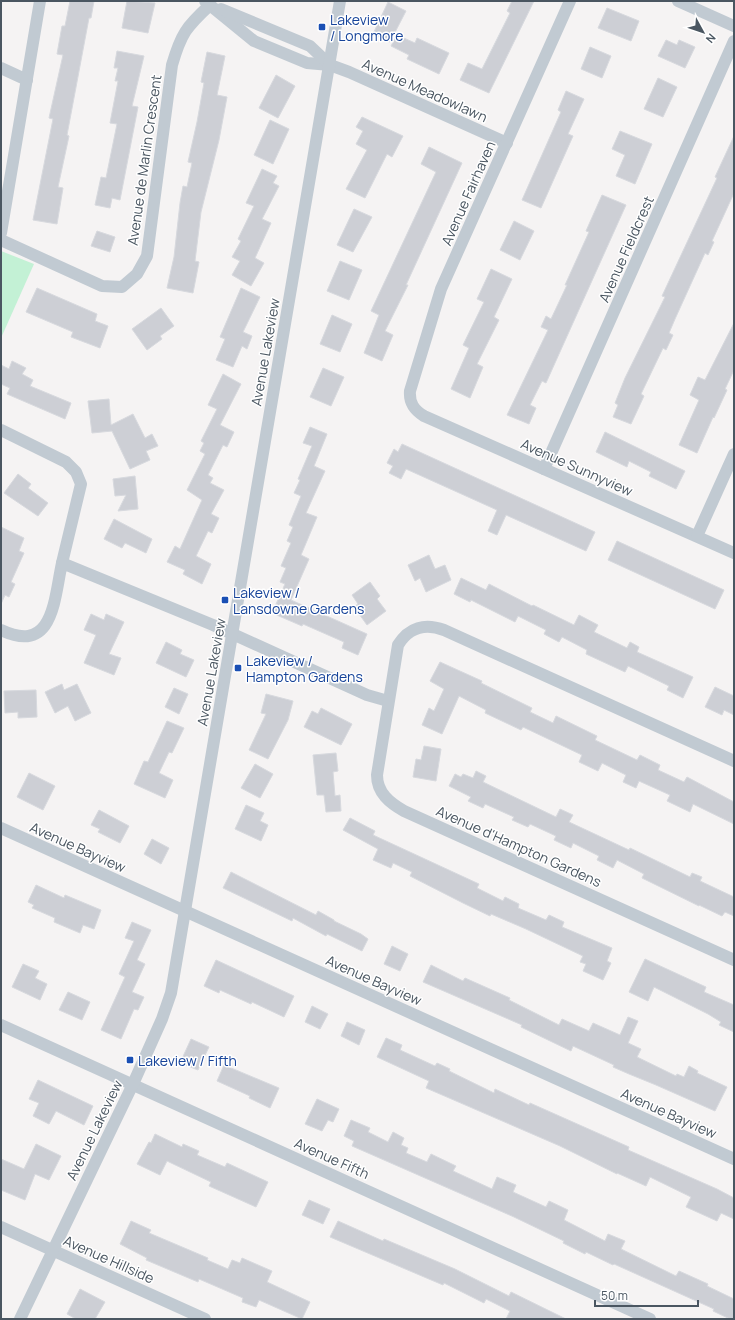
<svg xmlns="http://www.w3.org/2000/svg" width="735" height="1320" viewBox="0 0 735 1320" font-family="Manrope,sans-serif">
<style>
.green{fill:#c3f1d5}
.building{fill:#cdcfd5;stroke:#d7d9de}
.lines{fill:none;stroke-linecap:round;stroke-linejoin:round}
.minor{stroke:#c1cad2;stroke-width:12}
.transit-dot{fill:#1a4fb4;stroke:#fff;stroke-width:1.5}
.labels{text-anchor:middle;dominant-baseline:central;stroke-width:3;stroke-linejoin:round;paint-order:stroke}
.transit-label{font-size:14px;fill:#164399;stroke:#fff;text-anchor:start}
.street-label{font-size:14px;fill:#4a5661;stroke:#fff}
</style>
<rect width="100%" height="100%" fill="#f5f3f3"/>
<!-- green -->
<polygon class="green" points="1,251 34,264 1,338"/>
<!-- building -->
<g class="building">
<polygon points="70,1 94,1 91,18 89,18 67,135 69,136 58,187 63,188 57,224 33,220 53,119 49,118 63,55 57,54 62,26 65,26"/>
<polygon points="127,1 155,3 148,33 122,28"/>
<polygon points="512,1 534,1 489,93 460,80 468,63 482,69 510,13 507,11"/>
<polygon points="388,2 406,11 390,42 373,34"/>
<polygon points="607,8 639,21 631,41 598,28"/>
<polygon points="397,35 415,43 417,38 449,53 439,74 407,59 409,55 391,46"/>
<polygon points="666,40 677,45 679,40 695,47 685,68 658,56"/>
<polygon points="590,47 611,56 602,78 581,69"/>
<polygon points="117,51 144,56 132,106 138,107 120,200 112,198 110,208 95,205 101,177 106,178 117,124 110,123 118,81 115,81 118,68 114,68"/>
<polygon points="207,52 225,56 217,95 227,97 219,140 201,212 195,261 199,262 193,293 167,288 174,257 180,203 183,186 187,187 192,163 188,162 197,122 204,83 201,82"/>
<polygon points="276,75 295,86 278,118 259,108"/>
<polygon points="658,78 677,87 663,117 644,109"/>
<polygon points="566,91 584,99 568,134 573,136 541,208 522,200 561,112 558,110"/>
<polygon points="362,117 403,136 392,157 387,154 365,198 346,189 367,150 356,144 363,131 356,127"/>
<polygon points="270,120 289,129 273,164 254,155"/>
<polygon points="620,131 652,144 635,184 616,176 625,155 612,149"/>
<polygon points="734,136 734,193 712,241 714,242 708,255 705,253 675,319 669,333 673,335 666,350 663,348 641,394 644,396 631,424 613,417 618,405 615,403 625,378 665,297 662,296 717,178 715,177"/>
<polygon points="429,147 462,163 406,285 408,285 385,331 393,335 382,361 364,353 379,315 371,311 436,172 421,164"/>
<polygon points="262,169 277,176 273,183 279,186 262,219 271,223 255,258 264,263 251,286 232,275 240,261 232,257 241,241 238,239 254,206 246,203"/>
<polygon points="602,195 626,205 546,383 542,381 530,405 536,408 529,424 507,415 548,330 541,327 546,316 551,319 567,285 565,285 589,232 586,231"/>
<polygon points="354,209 372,217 353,252 337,245"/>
<polygon points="514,221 534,231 520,260 500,250"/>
<polygon points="97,231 115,237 110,252 91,246"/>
<polygon points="340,261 362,270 349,300 327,291"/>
<polygon points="491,269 512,279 494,317 499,320 477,364 483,367 470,398 451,389 469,348 463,345 484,302 477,299"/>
<polygon points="37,288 97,314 95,321 108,326 100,348 71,337 73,332 26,312"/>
<polygon points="241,288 260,297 243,332 252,336 247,349 242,346 233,367 216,360 225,339 220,337"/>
<polygon points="161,308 174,326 160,336 162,339 147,350 132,329"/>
<polygon points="332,315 352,324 340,352 320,344"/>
<polygon points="734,323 734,370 725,389 727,390 714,418 713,417 697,453 679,445 699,400 690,395 698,377 705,380"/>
<polygon points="12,361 26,368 22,374 33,380 30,386 71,403 65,419 7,394 10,388 1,384 1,365 9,369"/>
<polygon points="323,368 344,377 331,406 310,397"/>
<polygon points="223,374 241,384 220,425 234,432 227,447 223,445 208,475 213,478 210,483 224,490 211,514 219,518 212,533 208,531 196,556 211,564 202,584 183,574 185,570 167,562 175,546 180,549 202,500 187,490 205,454 200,451 204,443 201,441 217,409 208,405"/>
<polygon points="109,399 111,425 133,414 145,438 152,434 158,446 146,451 150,460 130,469 112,431 92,433 88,401"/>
<polygon points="310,427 327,434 314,466 325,471 306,513 317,517 301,555 309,559 291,600 367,634 358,655 342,648 344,642 303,624 302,626 272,613 285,584 280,582 286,568 281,566 291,543 287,541 293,527 289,525 301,496 294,493 300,480 298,479 312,446 303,443"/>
<polygon points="605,432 685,471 676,489 649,476 651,472 629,461 627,467 596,452"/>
<polygon points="402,444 595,532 586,551 506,515 497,535 488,531 497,510 406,469 401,479 389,473 393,466 387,463 394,449 398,452"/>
<polygon points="18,474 31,484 28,488 48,503 38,516 4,493"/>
<polygon points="135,476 138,509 118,511 126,495 115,496 113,479"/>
<polygon points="114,519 152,539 146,553 125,543 122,548 104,539"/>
<polygon points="1,527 24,538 19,551 24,553 11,582 15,584 9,597 5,595 1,604"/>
<polygon points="617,541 724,590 715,609 608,560"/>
<polygon points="429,555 435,569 445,565 451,580 426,592 420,578 415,581 408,565"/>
<polygon points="461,578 486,590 489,584 532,606 533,605 574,625 579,615 598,625 594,632 627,648 630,642 639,647 637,652 693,677 683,698 667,690 669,686 628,666 625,672 586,654 587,650 562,637 559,642 544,634 546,630 518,616 515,622 471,600 470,602 454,594"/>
<polygon points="370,582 380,596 377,599 386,611 367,625 354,607 358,604 352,595"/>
<polygon points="91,614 104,620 106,614 124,622 109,654 121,658 114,675 84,663 96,635 84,630"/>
<polygon points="166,642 182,650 180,654 194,660 186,677 156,663"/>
<polygon points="440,662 482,681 481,683 532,708 530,712 553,723 556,716 597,736 595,740 637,760 640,755 660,765 658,770 684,782 687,777 734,802 734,824 693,804 690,812 667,801 670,795 639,781 636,788 623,782 626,775 602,763 598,771 579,762 582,755 523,727 521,730 485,713 486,710 459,696 442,734 422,725 429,708 434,711 444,689 430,681"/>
<polygon points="62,684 64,690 77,684 91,713 75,721 68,706 55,713 45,692"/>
<polygon points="715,687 734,696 734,715 724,710 722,715 705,707"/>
<polygon points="174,688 188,694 179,714 165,707"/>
<polygon points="36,690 37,717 18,718 18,712 5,713 4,691"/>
<polygon points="266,694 293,701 288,720 268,759 249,750 266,714 261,713"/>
<polygon points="321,708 352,724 341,745 304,727 312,711 318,714"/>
<polygon points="167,721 184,728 172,753 169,752 159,773 173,780 165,798 134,784 144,761 148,762"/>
<polygon points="424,746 441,749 436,781 413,777 416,759 421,760"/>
<polygon points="336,753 338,771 333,772 335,796 340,795 341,811 326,812 324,795 317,795 313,755"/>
<polygon points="255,764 273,774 260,798 241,788"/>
<polygon points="476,771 486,776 483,782 556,817 560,809 573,815 569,822 629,850 630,848 690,877 692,873 702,877 700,881 734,897 734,916 725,912 722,916 699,905 699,906 642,878 644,874 617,860 613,868 597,860 599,856 573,843 571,848 554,840 556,836 530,824 528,827 512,820 514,817 485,804 483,808 468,801 471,797 449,786 455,774 461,777 463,774 473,778"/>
<polygon points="29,773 55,786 43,810 17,797"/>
<polygon points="246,805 264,813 260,821 268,825 261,841 235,829"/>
<polygon points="99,810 129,826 120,843 98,832 100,829 91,825"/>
<polygon points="350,818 375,831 373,835 479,884 477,888 503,901 505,897 519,904 518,908 546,920 549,915 564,922 562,927 612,948 607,961 611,963 603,980 583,971 586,964 580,962 583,956 526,929 491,914 490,916 463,903 410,876 412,872 393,863 391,868 373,860 378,849 343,830"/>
<polygon points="152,839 169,848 161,864 144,854"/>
<polygon points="231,872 316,915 318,911 334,920 334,921 361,934 368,939 362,951 327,934 326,936 293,918 292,921 223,888"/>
<polygon points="36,885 64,898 65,895 101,910 94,929 83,925 80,933 54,922 55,918 32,908 34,905 28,902"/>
<polygon points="132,922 151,930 137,960 145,964 132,992 144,997 138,1010 134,1009 121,1039 101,1030 125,977 119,974 134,941 125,938"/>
<polygon points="392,946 408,954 400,971 384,964"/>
<polygon points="645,959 706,987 704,992 734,1005 734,1032 719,1025 721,1022 708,1014 654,987 648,1001 629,992"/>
<polygon points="216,960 294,996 284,1017 252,1002 251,1004 220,990 219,993 204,986"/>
<polygon points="23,964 39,971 35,978 47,984 40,1000 12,987"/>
<polygon points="431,965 463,981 465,978 510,998 509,1000 559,1025 562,1019 589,1031 593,1023 620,1035 628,1017 638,1021 628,1043 641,1049 637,1057 676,1076 677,1074 684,1077 689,1066 698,1071 697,1073 727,1087 715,1111 656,1085 629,1074 613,1067 614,1065 573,1046 571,1051 521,1027 522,1025 423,982"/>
<polygon points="68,992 90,1002 82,1020 59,1010"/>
<polygon points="312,1006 328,1014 320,1029 305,1022"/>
<polygon points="347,1022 365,1030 359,1045 341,1036"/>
<polygon points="386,1038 402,1045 400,1050 435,1066 437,1063 450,1069 449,1071 494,1093 495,1089 529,1105 530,1103 629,1147 628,1150 717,1189 734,1198 734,1219 721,1213 717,1221 686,1207 691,1197 650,1177 646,1186 617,1173 617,1174 560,1146 426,1088 429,1081 377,1057"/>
<polygon points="191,1039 209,1047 198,1070 180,1063"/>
<polygon points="224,1065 279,1088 270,1108 249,1098 250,1096 217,1081"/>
<polygon points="38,1080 93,1106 84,1125 56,1111 49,1124 33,1116 39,1103 29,1099"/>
<polygon points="317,1099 339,1109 333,1122 328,1120 322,1131 305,1124"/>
<polygon points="351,1120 370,1128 368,1132 388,1142 393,1132 404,1138 401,1145 408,1148 406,1153 427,1162 431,1154 456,1166 453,1171 492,1189 497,1177 516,1185 513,1192 546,1207 549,1201 568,1210 564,1220 605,1241 608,1234 625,1241 621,1249 676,1276 679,1271 708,1284 707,1286 734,1299 734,1319 730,1319 713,1311 714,1309 614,1264 613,1265 586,1252 585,1254 563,1243 564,1241 514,1217 352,1146 354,1141 344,1136"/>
<polygon points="155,1134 182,1147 183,1144 199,1151 197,1155 225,1167 227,1163 268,1182 256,1207 209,1186 211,1182 167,1161 160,1175 137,1164 149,1142 151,1143"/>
<polygon points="36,1144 61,1156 49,1180 35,1174 25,1200 1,1190 1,1159 24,1169"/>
<polygon points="309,1200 330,1209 323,1224 302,1215"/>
<polygon points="131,1221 151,1230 149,1233 208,1258 207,1260 228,1269 232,1260 240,1263 242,1258 272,1271 267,1282 310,1302 302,1319 259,1300 256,1307 242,1302 243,1298 199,1279 198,1282 146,1260 147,1258 120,1244"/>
<polygon points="338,1221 383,1241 384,1239 455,1269 509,1296 511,1292 566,1319 506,1319 510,1311 486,1299 484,1303 444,1283 443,1285 330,1237"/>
<polygon points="80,1289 105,1302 95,1319 76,1319 67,1314"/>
</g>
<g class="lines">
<!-- minor -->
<g class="minor">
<polyline points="205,1 254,41 307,63 330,65 349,72 507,143"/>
<path d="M 570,1 L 441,289 L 410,391 C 409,403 414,410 424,416 L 734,553"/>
<polyline points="678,1 734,26"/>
<polyline points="221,9 310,46 330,65"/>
<polyline points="1,68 27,80"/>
<polyline points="1,233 40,1"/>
<path d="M 1,240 L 102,286 L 122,287 L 137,274 L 147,256 L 172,65 C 181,34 186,27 210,5"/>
<polyline points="1,430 66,462 76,472 81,484 62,563"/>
<polyline points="544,469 734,41"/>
<polyline points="697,536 734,454"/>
<path d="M 1,630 C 54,655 54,599 62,563 L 213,625 L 367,695 L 388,701"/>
<path d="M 734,761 L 444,630 C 425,623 409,627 398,645 L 377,775 C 377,793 390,803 404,811 L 734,960"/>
<polyline points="1,828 734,1159"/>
<polyline points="1,1025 650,1319"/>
<polyline points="1,1227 205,1319"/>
<polyline points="20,1319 133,1084 162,1019 171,993 340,1"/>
</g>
</g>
<!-- markers -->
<g class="transit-dot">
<rect x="318" y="23" width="8" height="8" rx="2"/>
<rect x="221" y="596" width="8" height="8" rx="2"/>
<rect x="234" y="664" width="8" height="8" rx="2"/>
<rect x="126" y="1056" width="8" height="8" rx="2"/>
</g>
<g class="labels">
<!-- transit labels -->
<g class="transit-label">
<text x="330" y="19">Lakeview<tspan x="330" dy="16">/ Longmore</tspan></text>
<text x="233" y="592">Lakeview /<tspan x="233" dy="16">Lansdowne Gardens</tspan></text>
<text x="246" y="660">Lakeview /<tspan x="246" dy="16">Hampton Gardens</tspan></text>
<text x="138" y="1060">Lakeview / Fifth</text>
</g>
<!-- street labels -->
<g class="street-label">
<text transform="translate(425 90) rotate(24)">Avenue Meadowlawn</text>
<text transform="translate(144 160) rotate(-82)">Avenue de Marlin Crescent</text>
<text transform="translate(468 193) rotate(-66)">Avenue Fairhaven</text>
<text transform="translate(626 249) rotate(-66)">Avenue Fieldcrest</text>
<text transform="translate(265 352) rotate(-80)">Avenue Lakeview</text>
<text transform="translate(577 467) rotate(24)">Avenue Sunnyview</text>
<text transform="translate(211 672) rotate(-80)">Avenue Lakeview</text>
<text transform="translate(519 846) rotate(24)">Avenue d'Hampton Gardens</text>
<text transform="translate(78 847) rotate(24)">Avenue Bayview</text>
<text transform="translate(374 980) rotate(24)">Avenue Bayview</text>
<text transform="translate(669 1113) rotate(24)">Avenue Bayview</text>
<text transform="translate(94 1130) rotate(-64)">Avenue Lakeview</text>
<text transform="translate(332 1158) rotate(24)">Avenue Fifth</text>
<text transform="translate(109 1259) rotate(24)">Avenue Hillside</text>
</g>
</g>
<!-- border -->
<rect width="735" height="1320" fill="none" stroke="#4a5661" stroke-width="4"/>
<!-- north arrow -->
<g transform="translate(703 32) rotate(130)" stroke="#ffffff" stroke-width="3" paint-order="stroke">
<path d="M0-3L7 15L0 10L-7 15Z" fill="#4a5661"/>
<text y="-6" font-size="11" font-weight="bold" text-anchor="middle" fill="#4a5661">N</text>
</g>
<!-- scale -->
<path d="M595 1300v6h103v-6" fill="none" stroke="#4a5661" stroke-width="2"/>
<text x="601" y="1300" font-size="12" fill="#4a5661" stroke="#ffffff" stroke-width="3" paint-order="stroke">50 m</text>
</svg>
